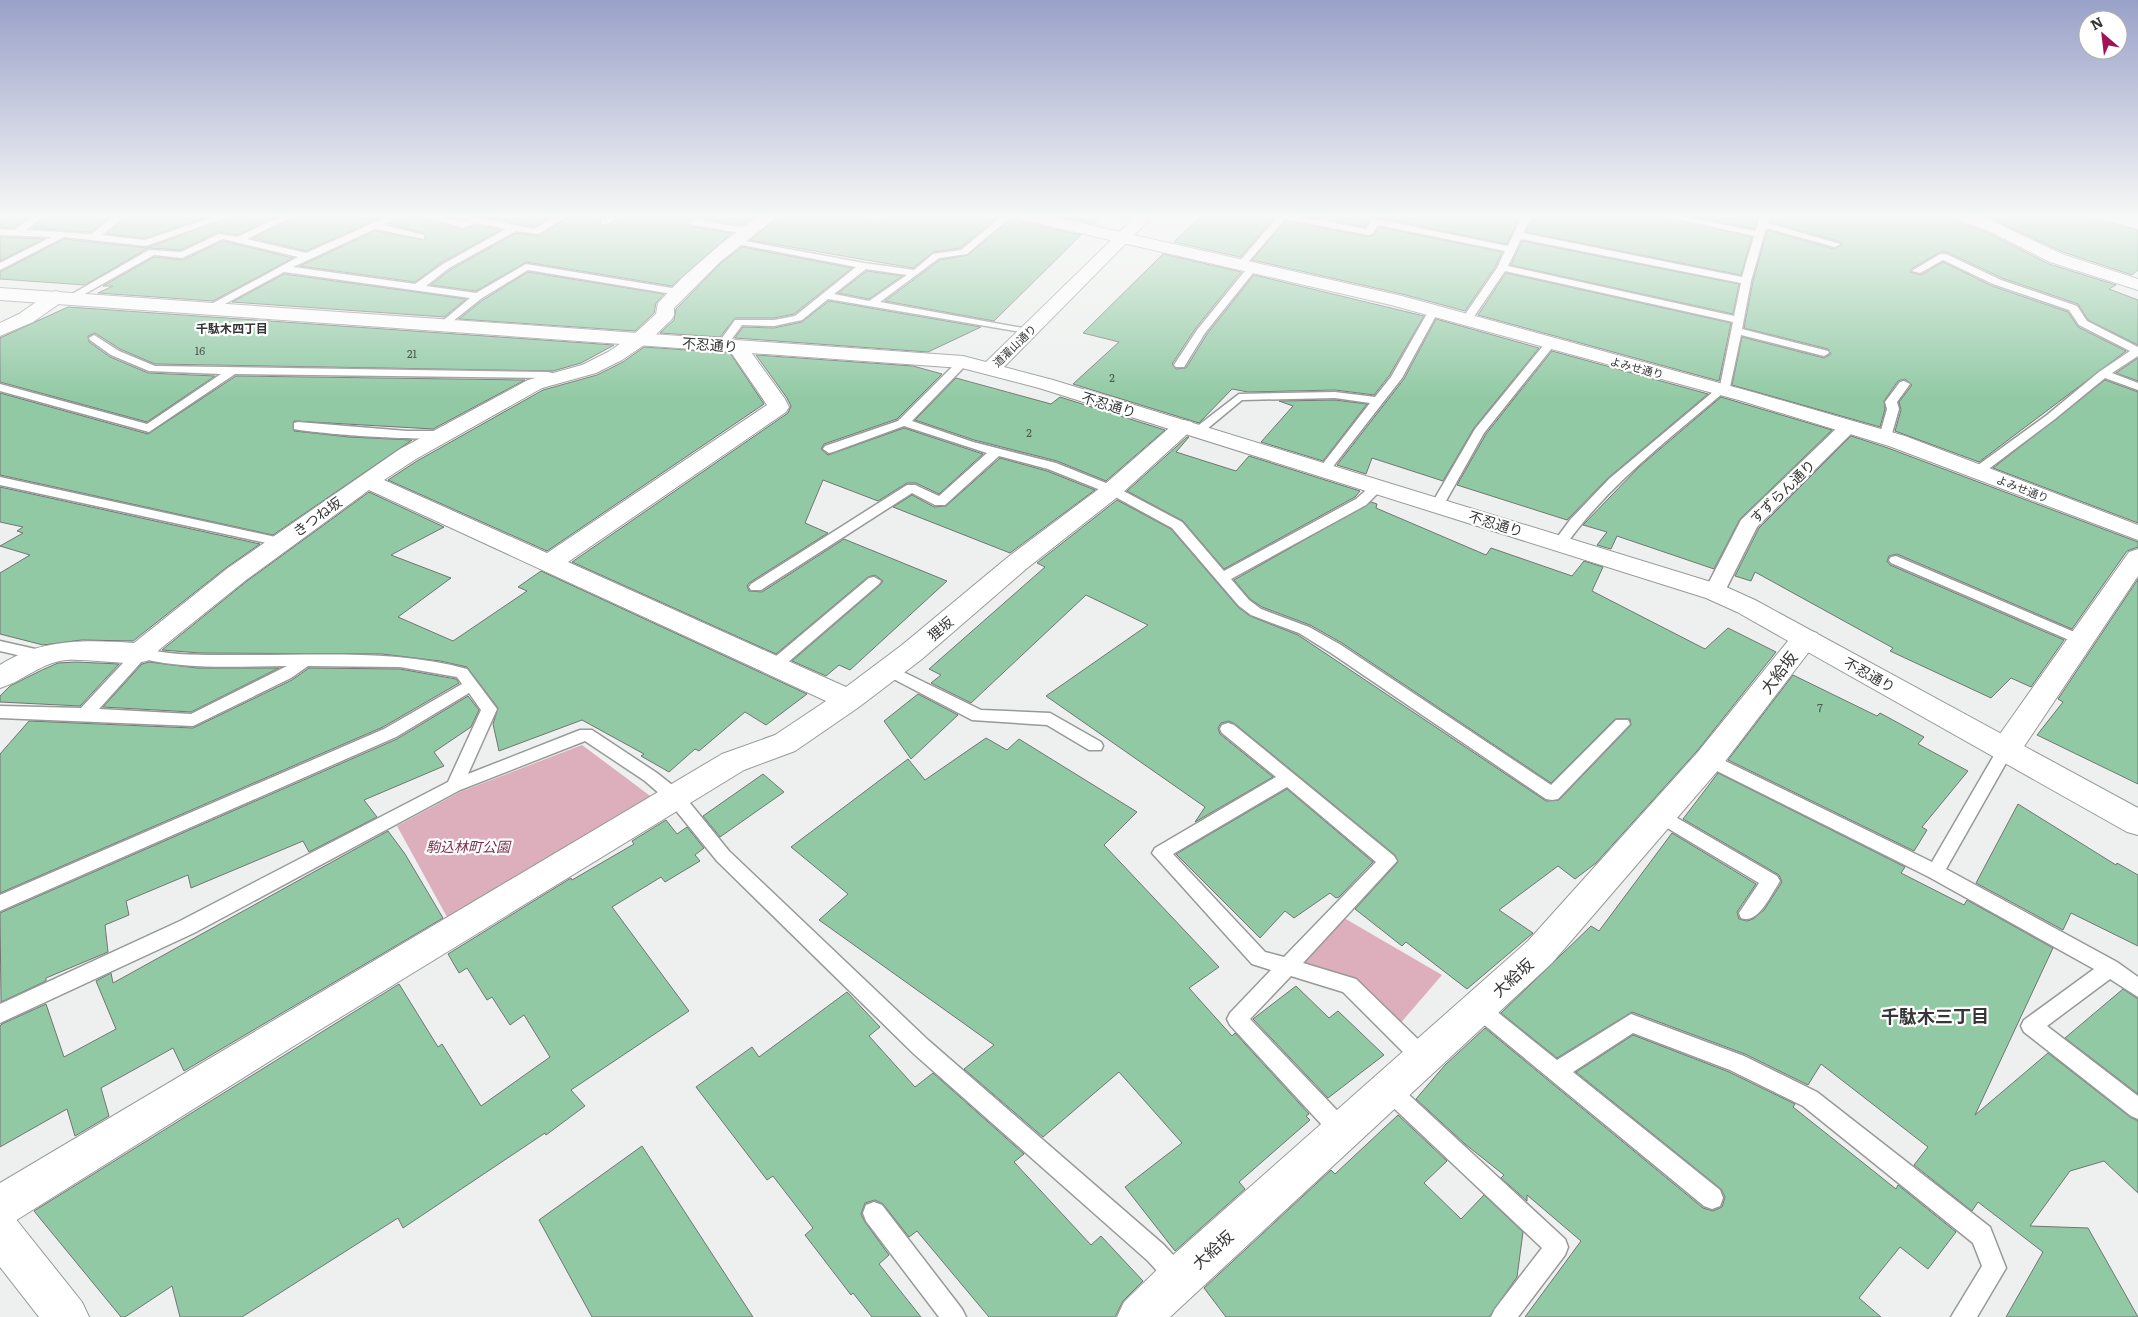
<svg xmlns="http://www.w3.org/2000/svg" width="2138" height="1317" viewBox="0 0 2138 1317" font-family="Literata,'Noto Sans JP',serif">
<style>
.green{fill:#ddaebc}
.building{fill:#90c9a3;stroke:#737574}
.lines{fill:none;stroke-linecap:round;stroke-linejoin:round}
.service-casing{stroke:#979a98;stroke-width:3}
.pedestrian-casing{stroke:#979a98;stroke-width:3}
.minor-casing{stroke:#979a98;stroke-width:2}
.tertiary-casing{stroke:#979a98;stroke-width:2}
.secondary-casing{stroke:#979a98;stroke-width:2}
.service{fill:#fff;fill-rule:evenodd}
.pedestrian{fill:#fff;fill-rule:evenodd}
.minor{fill:#fff;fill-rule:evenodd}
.tertiary{fill:#fff;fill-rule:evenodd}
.secondary{fill:#fff;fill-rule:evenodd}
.labels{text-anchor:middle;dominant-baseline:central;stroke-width:4.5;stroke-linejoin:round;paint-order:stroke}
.far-street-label{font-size:11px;fill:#353635;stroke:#fff}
.number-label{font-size:11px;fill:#4c5b50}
.far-neighbourhood-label{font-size:12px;font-weight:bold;fill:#353635;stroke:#fff}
.street-label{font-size:14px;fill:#353635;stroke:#fff}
.park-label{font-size:14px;font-style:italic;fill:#7a2e4b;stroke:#fff}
.near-street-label{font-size:16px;fill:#353635;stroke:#fff}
.near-neighbourhood-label{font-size:18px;font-weight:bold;fill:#353635;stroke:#fff}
</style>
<rect width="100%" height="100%" fill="#edf0ee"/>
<!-- green -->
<g class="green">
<polygon points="582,745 653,798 447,917 397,826 460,792"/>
<polygon points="1344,918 1442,975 1398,1026 1353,981 1299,965"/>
</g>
<!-- building -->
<g class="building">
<polygon points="0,216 31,216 13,228 0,227"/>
<polygon points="47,216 111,216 91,232 31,228"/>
<polygon points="127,216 210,216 145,238 107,234"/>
<polygon points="232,216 278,216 237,235 218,232 181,250 148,248 85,285 0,279 0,272 64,239 147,248"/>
<polygon points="296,216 384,216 306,251 253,238"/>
<polygon points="403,216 422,216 462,230 477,225 501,230 442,262 415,282 300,266 375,231 425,240 424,233 388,224"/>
<polygon points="480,216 552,216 534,227"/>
<polygon points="570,216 605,216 599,220 601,226 608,226 623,216 756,216 743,225 695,218 690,220 692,227 732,233 672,286 526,262 476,291 431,285 450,270 516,233 539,236"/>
<polygon points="780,216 869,216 869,220 874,223 885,216 999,216 960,248 933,252 913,268 750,240"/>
<polygon points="1014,216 1018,216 1022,222 1081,235 994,321 885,301 940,260 968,255"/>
<polygon points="1058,216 1101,216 1093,224"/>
<polygon points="1201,216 1276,216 1240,257 1174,242"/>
<polygon points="1308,216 1520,216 1507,244 1375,217 1370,219 1365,227"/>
<polygon points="1534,216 1661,216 1752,237 1741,275 1526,232"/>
<polygon points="1690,216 1758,216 1755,229"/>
<polygon points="1772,216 1956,216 1959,222 1988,233 2049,264 2116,285 2109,289 2138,300 2138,345 2088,320 2078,304 2002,278 1947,252 1940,252 1911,269 1910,272 1921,275 1943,262 1992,286 2068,312 2078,327 2126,351 1979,462 1895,431 1901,410 1899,402 1912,385 1905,379 1898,381 1884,401 1885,409 1880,427 1732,385 1742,337 1824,358 1831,354 1828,349 1744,328 1753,281 1767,230 1834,249 1842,244 1841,242 1770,222"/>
<polygon points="1985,216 2087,216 2138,230 2138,270 2132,275 2063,252"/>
<polygon points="1286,221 1369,237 1374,235 1379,227 1502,252 1495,267 1465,311 1402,294 1252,260"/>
<polygon points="0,237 44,239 0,261"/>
<polygon points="223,241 293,258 213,301 98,293 113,286 103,286 154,257 183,260"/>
<polygon points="1522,241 1739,284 1733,314 1511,265"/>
<polygon points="742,247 852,268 794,314 774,318 735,318 720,337 660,333 674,320 676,309 722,262"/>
<polygon points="1163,254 1241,272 1195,329 1172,364 1176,369 1186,368 1207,334 1254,275 1424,316 1389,376 1374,395 1335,390 1248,392 1232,389 1199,423 1073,384 1119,342 1083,333"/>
<polygon points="867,271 902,276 869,299 838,293"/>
<polygon points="528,272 664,294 656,303 654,313 635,331 459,319 483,300"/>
<polygon points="1506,273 1731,323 1719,381 1478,315"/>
<polygon points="284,274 466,299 444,317 232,302"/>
<polygon points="829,301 981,327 928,352 735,338 743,327 774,328 802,322"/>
<polygon points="68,307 614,345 581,363 553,371 155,364 120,349 95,333 88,336 89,342 110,357 148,373 215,376 147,422 0,382 0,338"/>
<polygon points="1436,319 1539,348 1474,428 1443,481 1372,458 1366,474 1337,465 1404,379"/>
<polygon points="644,347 730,353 764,404 547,551 388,480 417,461 543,390 597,375 623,362"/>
<polygon points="1552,351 1708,394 1608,478 1567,520 1457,485 1486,434"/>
<polygon points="756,355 913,366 942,374 897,419 824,444 821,449 828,455 904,428 983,454 939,494 916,483 907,483 878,501 823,480 805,523 828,533 749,583 747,586 749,591 762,592 844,539 947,581 850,670 839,665 826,676 792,661 880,585 883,581 875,575 868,577 776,654 572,562 788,413 791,406 787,398"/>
<polygon points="2138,358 2138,381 2116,373"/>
<polygon points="236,376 525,380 433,429 294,421 294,431 349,437 412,440 273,535 0,475 0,393 148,434"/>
<polygon points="956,378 1051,404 1060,397 1165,430 1106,481 1057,461 974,440 915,420"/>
<polygon points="2105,380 2138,392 2138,523 1993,468"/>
<polygon points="1721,397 1832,430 1740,519 1714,569 1617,536 1611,549 1597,545 1607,532 1583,525 1640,466"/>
<polygon points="1335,400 1367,404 1323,461 1261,442 1293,406 1279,401"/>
<polygon points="1851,436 1888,448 2138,542 2138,547 2127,551 2072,629 1897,554 1889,556 1887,561 1890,565 2064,640 2031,687 2011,678 1991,698 1890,651 1893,648 1755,572 1751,581 1735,576 1759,528"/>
<polygon points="1187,437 1189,437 1176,452 1236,471 1249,456 1360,491 1355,497 1224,569 1183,521 1127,491"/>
<polygon points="1000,458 1047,471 1095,490 1010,553 893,507 912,495 934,507 946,506"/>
<polygon points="0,487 260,544 227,567 133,641 82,640 43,645 0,634 0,573 30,555 0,546 23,533 17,531 23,527 0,522"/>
<polygon points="369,492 444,527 391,555 451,578 398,617 453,641 527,591 518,587 541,571 807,694 766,725 745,712 699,751 695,749 669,772 641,756 644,754 582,720 499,751 493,724 498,708 467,667 440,661 382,654 200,653 162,650 247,581"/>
<polygon points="1117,500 1171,529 1238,607 1250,616 1298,635 1546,801 1559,800 1631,725 1630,719 1615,719 1551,783 1342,643 1310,625 1262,607 1250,599 1234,580 1371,502 1377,504 1376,508 1486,555 1491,548 1572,576 1584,561 1603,567 1592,591 1705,649 1728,628 1776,652 1697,751 1596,863 1575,879 1558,866 1499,910 1533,933 1467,989 1406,942 1402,946 1355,909 1398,862 1395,855 1235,724 1229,721 1221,723 1218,728 1220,734 1273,777 1195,822 1205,807 1046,696 1148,625 1086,595 971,703 931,683 941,675 929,669 1045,567 1037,563"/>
<polygon points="2138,579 2138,784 2037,735 2063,702 2058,699"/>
<polygon points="76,662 119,664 80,706 0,702 0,696 10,686 42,670 58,663"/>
<polygon points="149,662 197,668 279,668 191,712 103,707 142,664"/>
<polygon points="309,668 400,669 456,679 459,683 383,727 0,893 0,754 29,721 193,728 292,680"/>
<polygon points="1793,675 1877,716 1880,713 1924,737 1918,744 1968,771 1922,827 1927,830 1914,851 1728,760"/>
<polygon points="918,694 958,715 911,759 884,721"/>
<polygon points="468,696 479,710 471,727 434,752 444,766 364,800 377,817 309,852 303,841 191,888 188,875 126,901 129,915 105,925 108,952 46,978 46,981 1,1002 0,913 397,739"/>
<polygon points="986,738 1007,750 1019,739 1137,812 1104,845 1219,967 1189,988 1232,1036 1235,1033 1309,1114 1306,1116 1310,1120 1239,1182 1245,1189 1175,1251 1125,1187 1182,1143 1119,1072 1043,1137 964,1069 994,1045 819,920 848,894 791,847 908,759 925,780"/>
<polygon points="1718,773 1905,867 1901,873 1964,905 1967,900 2053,948 1975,1115 2048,1053 2130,1117 2138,1121 2138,1193 2104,1161 2070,1171 2030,1226 2088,1228 2138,1317 2006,1317 2043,1252 1978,1202 1972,1211 1914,1165 1928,1147 1821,1064 1808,1085 1745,1054 1632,1012 1557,1058 1501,1013 1591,926 1599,931 1672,833 1756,884 1737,912 1739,919 1747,921 1753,919 1764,910 1782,882 1779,875 1683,819"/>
<polygon points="763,774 784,792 720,837 703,816"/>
<polygon points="1287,789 1373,862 1339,897 1336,898 1330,893 1294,918 1285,911 1260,938 1176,854"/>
<polygon points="2018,804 2116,865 2117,863 2138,875 2138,946 2071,913 2063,930 1976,883"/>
<polygon points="666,820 677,834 687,827 704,848 695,855 700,861 665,882 661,877 612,907 689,1011 571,1090 585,1106 546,1135 545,1133 403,1228 398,1218 242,1317 180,1317 172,1286 125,1317 121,1317 34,1211 399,984 438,1047 442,1044 481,1106 550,1057 524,1015 510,1025 492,997 487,1000 467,968 459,973 448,954 571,878 572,880 634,844 632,841"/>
<polygon points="388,831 405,854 443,918 184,1071 173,1048 101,1088 109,1116 75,1136 67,1109 0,1147 0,1026 2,1024 46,1004 64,1057 116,1029 96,981 111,973 113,983"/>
<polygon points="1296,986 1329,1018 1338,1011 1384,1055 1328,1098 1253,1019"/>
<polygon points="2123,989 2138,999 2138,1094 2065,1038"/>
<polygon points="847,992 880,1027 869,1036 915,1087 933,1073 1024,1154 1014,1162 1091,1245 1101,1236 1143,1281 1123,1301 1115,1317 989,1317 917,1231 909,1237 883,1204 875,1200 865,1203 861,1214 865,1222 889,1255 879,1264 921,1317 872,1317 853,1293 851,1295 805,1235 813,1228 773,1176 767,1180 696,1087 752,1047 759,1057"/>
<polygon points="1485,1028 1703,1208 1713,1211 1722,1207 1725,1197 1721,1189 1576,1072 1633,1035 1729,1072 1795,1104 1793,1107 1896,1189 1898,1185 1956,1232 1928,1269 1900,1247 1859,1298 1881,1317 1525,1317 1581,1241 1527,1195 1527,1201 1501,1178 1504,1175 1465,1144 1416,1099 1445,1065"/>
<polygon points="1398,1115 1447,1161 1424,1183 1461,1219 1484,1195 1523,1232 1517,1277 1489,1317 1226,1317 1204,1288 1331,1170 1335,1174"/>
<polygon points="642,1146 753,1317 592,1317 539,1220"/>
</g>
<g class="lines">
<!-- service casing -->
<g class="service-casing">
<g id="service">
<polygon points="34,216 45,216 26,230 92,234 114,216 125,216 102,235 145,240 216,216 230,216 146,246 64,237 0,270 0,263 51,237 0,235 0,229 14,230"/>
<polygon points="282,216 294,216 247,239 306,253 389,216 401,216 383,225 424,235 424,239 375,229 293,267 415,284 443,264 506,229 477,223 463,228 424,216 439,216 462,222 476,217 534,229 556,216 568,216 538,234 516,231 449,268 426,286 476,293 526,264 678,289 683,292 678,295 528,270 482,298 443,329 438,326 439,324 470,298 284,272 210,312 206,311 206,307 298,257 223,239 182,258 154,255 74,300 65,298 149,250 181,252 219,234 237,237"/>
<polygon points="609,216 621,216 607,224 601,224 601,220"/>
<polygon points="872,216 883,216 875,221 870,218"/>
<path d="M 1002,216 L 1012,216 L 967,254 L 939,258 L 880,302 L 1028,329 L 1033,332 L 1032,334 L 828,299 L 802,320 L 774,326 L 742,325 L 726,347 L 722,348 L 717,345 L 735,320 L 774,320 L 795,316 L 856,267 L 737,244 L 732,241 L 734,239 L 864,263 L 914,270 L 933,254 L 961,250 ZM 866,269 L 907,275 L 869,301 L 834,294 Z"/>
<path d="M 1278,216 L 1298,216 L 1366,229 L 1372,220 L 1375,219 L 1508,246 L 1522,216 L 1532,216 L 1523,233 L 1742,277 L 1754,236 L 1663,216 L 1681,216 L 1756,231 L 1760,216 L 1770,216 L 1767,223 L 1840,244 L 1835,247 L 1766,228 L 1751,281 L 1742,329 L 1828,351 L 1829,353 L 1824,356 L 1741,335 L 1729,392 L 1723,393 C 1667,441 1608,485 1565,546 L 1560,547 L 1553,543 L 1570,520 L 1609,479 L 1720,386 L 1733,322 L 1505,271 L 1471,321 L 1463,321 L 1462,319 L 1497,268 L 1505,251 L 1378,225 L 1372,234 L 1369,235 L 1285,219 L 1244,267 L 1238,267 L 1238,263 ZM 1521,239 L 1741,283 L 1734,316 L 1508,266 Z"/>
<polygon points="695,220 747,228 752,231 747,234 692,225 692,221"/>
<polygon points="1940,254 1946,254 2001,280 2077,306 2087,321 2138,347 2138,356 2112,373 2138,383 2138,390 2105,378 2055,419 1982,474 1974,474 1972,471 1974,468 2047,415 2099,372 2130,351 2079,325 2069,310 1993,284 1943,260 1920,273 1912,271"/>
<polygon points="1249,266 1257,268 1205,333 1184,367 1176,367 1174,365 1197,330"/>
<polygon points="1434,307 1439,310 1402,378 1328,473 1320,473 1318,470 1370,403 1335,398 1242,400 1201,434 1197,435 1191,431 1239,394 1335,392 1375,397 1391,377 1429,310"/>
<polygon points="94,335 119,351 155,366 548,372 552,373 555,380 549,383 545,382 543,378 235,374 149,432 0,391 0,384 147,424 221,374 149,371 111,355 90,340 89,338"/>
<polygon points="1551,340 1556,343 1484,433 1442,508 1432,508 1431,505 1475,429 1547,341"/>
<polygon points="963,359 967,360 967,364 912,421 973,442 1056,463 1116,487 1182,522 1224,571 1356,499 1373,484 1381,484 1383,487 1381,490 1366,505 1231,579 1249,600 1261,609 1309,627 1341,645 1551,785 1616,720 1628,720 1630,724 1558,799 1552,800 1546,799 1331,653 1299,633 1251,615 1239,606 1172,528 1108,493 1048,469 999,456 945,505 935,505 912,493 761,590 751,590 749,587 751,584 907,485 915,485 939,496 987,453 904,426 833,452 829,453 823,449 825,446 898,421 959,360"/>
<polygon points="1904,381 1910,384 1897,402 1899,409 1891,437 1885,441 1881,440 1879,437 1887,409 1885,402 1900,382"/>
<path d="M 298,422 L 407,431 L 444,431 L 450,435 C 442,444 311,433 294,429 L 294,423 Z"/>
<polygon points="0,477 280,538 287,542 280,546 0,485"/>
<polygon points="1896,556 2086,637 2088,640 2086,643 2076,643 1891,563 1889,560 1891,557"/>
<polygon points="874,577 881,581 879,584 779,670 769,670 766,666 769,662 869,578"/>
<polygon points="0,641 44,651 46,655 39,660 0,651"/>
<path d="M 141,648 C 172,656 204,655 236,655 C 311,656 395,649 467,669 L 497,709 L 468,774 L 580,730 L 592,730 L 657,773 L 681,792 L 729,851 L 928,1040 L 1164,1245 L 1186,1269 L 1190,1277 L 1186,1285 L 1178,1289 L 1170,1285 L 1148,1261 L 914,1054 L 717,861 L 669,802 L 645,781 L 585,741 L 460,790 L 194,933 L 0,1023 L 0,1004 L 180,921 L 448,782 L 481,710 L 469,693 L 396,737 L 0,911 L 0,895 L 384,729 L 462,684 L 457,677 L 400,667 L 308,666 L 291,678 L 193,726 L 0,718 L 0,706 L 81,708 L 136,649 ZM 144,659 C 190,670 241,666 287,666 L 191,714 L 99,709 Z"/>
<polygon points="889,665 981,710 1050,713 1101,742 1103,746 1101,750 1089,750 1047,725 972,720 884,674 881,670 884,666"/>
<path d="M 1228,723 L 1234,725 L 1394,856 L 1397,861 L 1303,963 L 1356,979 L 1430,1051 L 1433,1058 L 1430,1065 L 1423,1067 L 1416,1065 L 1343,992 L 1291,976 L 1250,1019 L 1350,1124 L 1353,1131 L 1350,1138 L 1342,1141 L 1334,1138 L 1230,1025 L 1227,1019 L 1230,1013 L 1271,970 L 1252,964 L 1152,853 L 1155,848 L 1276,777 L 1222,733 L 1220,729 L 1222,725 ZM 1287,787 L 1376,862 L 1284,957 L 1265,952 L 1173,854 Z"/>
<polygon points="2006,743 2012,745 2014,749 1946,869 2117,962 2138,977 2138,997 2110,979 2047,1026 2138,1096 2138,1119 2131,1116 2024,1032 2021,1026 2024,1020 2094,969 1929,877 1703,764 1701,760 1703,756 1709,754 1715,756 1932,862 2000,745"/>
<path d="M 1660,808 L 1777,876 L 1780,881 L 1777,886 C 1769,898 1758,924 1741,918 L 1739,913 L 1759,883 L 1654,820 L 1651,815 L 1654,810 Z"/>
<polygon points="1478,999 1485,1002 1557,1060 1631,1014 1744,1056 1817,1092 1990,1227 2006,1268 1977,1317 1951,1317 1982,1266 1973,1243 1803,1106 1730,1070 1633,1033 1573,1072 1720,1190 1723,1198 1720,1206 1712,1209 1704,1206 1471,1014 1468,1008 1471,1002"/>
<polygon points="1388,1079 1395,1082 1565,1239 1568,1247 1565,1255 1518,1317 1491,1317 1495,1309 1542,1248 1381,1096 1378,1089 1381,1082"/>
<polygon points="874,1202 882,1205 962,1309 966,1317 939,1317 866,1221 863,1213 866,1205"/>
</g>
</g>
<!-- pedestrian casing -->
<g class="pedestrian-casing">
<polygon id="pedestrian" points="1849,421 1855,422 1858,426 1855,430 1757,527 1722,597 1715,599 1708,597 1704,592 1741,520 1843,422"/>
</g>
<!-- minor casing -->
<g class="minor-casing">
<g id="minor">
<path d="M 759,216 L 778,216 L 721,261 L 674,308 L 674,315 L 672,319 L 647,343 L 622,360 L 596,373 L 542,388 L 416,459 L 384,480 L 547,553 L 767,405 L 726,345 L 729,341 L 743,341 L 785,399 L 789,407 L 786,412 L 568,562 L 846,687 L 902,645 L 1008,557 L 1104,485 L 1176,422 L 1184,420 L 1192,422 L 1195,427 L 1120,495 L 1026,569 L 922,659 L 859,707 L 795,751 L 744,770 L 305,1039 L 15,1221 L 0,1227 L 0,1183 L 722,754 L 775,735 L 826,701 L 369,490 L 246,580 L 160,649 C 156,653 153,658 149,660 C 133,667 88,658 67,660 C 41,662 24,681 0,688 L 0,665 C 42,638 87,640 134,643 L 228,568 L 400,449 L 528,380 L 582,365 L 608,352 L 633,335 L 656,314 L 658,303 L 682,278 L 722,243 Z"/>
<polygon points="1020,216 1050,216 1402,296 1756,393 1905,436 2138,525 2138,540 1889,446 1742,401 1391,305 1028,221 1022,220"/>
<polygon points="1958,216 1981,216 2062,254 2138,279 2138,290 2050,262 1989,231 1960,220"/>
<polygon points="56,291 63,293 65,297 63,301 33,322 0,336 0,323 19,314 49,293"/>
<polygon points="2138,549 2138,576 2017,757 2006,760 1995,757 1991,749 1995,741 2129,552"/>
<polygon points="1807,630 1817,633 1821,639 1808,653 1720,768 1552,963 1170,1317 1117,1317 1124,1302 1164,1263 1528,941 1698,752 1788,641 1797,633"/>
</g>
</g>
<!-- tertiary casing -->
<g class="tertiary-casing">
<polygon id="tertiary" points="0,1212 15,1218 82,1302 89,1317 39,1317 0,1267"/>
</g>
<!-- secondary casing -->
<g class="secondary-casing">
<polygon id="secondary" points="1136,216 1153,216 1004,367 1053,380 1724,586 1755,600 2138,808 2138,835 2127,832 1737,612 1706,598 1039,388 962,368 0,300 0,288 963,356 986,362"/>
</g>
<!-- service -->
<use href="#service" class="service"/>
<!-- pedestrian -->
<use href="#pedestrian" class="pedestrian"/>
<!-- minor -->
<use href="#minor" class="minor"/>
<!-- tertiary -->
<use href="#tertiary" class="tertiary"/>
<!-- secondary -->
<use href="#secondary" class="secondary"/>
</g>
<!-- sky -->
<linearGradient id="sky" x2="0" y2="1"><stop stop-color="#99a1c8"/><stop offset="0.54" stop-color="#f7f8f7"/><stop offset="1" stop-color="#f7f8f7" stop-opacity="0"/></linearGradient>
<rect width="2138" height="400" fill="url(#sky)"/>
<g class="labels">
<!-- far-street labels -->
<g class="far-street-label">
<text transform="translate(1014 345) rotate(-44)">道灌山通り</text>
<text transform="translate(1637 367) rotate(15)">よみせ通り</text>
<text transform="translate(2023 488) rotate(21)">よみせ通り</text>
</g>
<!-- number labels -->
<g class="number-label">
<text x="200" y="350">16</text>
<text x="412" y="353">21</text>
<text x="1112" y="377">2</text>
<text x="1029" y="432">2</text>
<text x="1820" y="707">7</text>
</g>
<!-- far-neighbourhood labels -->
<g class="far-neighbourhood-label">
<text x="232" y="328">千駄木四丁目</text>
</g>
<!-- street labels -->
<g class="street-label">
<text transform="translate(710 344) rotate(4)">不忍通り</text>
<text transform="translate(1109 404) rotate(17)">不忍通り</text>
<text transform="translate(1782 491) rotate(-44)">すずらん通り</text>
<text transform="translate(317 516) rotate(-36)">きつね坂</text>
<text transform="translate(1496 523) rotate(17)">不忍通り</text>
<text transform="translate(940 628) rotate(-40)">狸坂</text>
<text transform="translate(1870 674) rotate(29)">不忍通り</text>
</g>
<!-- park labels -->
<g class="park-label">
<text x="468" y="846">駒込林町公園</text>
</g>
<!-- near-street labels -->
<g class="near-street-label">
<text transform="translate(1778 672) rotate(-52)">大給坂</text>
<text transform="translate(1512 977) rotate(-42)">大給坂</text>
<text transform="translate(1212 1249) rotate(-42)">大給坂</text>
</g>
<!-- near-neighbourhood labels -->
<g class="near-neighbourhood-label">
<text x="1935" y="1015">千駄木三丁目</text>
</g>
</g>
<!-- north arrow -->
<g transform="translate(2103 35) rotate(332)"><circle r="24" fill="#ffffff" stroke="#aeafae"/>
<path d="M0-4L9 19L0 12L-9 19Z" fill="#a21258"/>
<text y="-8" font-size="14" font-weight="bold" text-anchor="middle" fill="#353635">N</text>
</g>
</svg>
